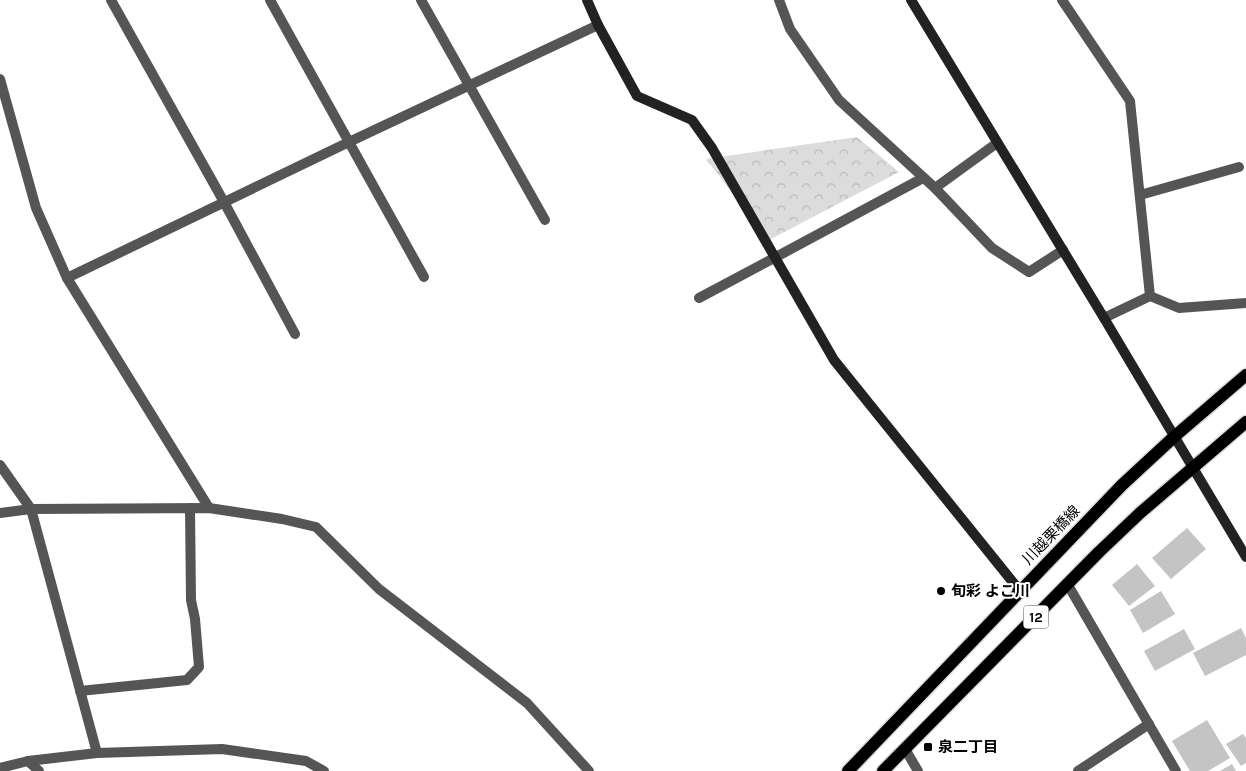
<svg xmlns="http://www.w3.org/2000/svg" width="1246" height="771" viewBox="0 0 1246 771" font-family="Karla,'Noto Sans JP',sans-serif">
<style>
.park{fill:url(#park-crowns)}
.building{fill:#c4c4c4}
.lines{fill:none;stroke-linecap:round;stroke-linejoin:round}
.primary-casing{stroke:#dbdbdb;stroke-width:15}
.lane{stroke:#555;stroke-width:10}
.street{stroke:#555;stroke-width:10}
.secondary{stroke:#222;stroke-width:10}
.primary{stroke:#000;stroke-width:12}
.poi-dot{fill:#000;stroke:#fff;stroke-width:2}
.labels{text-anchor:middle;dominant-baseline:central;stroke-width:4;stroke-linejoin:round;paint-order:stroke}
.shield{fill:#fff;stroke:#4c4c4c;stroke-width:1}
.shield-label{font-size:14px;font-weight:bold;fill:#000}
.street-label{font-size:15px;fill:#000;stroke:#fff}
.poi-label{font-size:15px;font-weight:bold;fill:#000;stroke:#fff;text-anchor:start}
</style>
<defs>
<pattern id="park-crowns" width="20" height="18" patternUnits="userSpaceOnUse" patternTransform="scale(1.25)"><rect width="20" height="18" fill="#dcdcdc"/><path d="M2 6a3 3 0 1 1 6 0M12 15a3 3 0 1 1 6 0" fill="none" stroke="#bbb"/></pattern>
</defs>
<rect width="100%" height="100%" fill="#fff"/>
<!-- park -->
<polygon class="park" points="857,137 899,172 769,240 706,159"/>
<!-- building -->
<g class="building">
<polygon points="1187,528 1206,549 1171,579 1152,558"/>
<polygon points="1137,564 1155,586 1129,606 1112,585"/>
<polygon points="1161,591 1175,614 1143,633 1130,610"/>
<polygon points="1241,628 1246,638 1246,655 1205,676 1193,653"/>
<polygon points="1184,629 1195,649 1155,671 1144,651"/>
<polygon points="1207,720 1230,758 1208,771 1190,771 1172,741"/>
<polygon points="1243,734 1246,738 1246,763 1241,766 1226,744"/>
<polygon points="1232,764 1236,771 1220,771"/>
</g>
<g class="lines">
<!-- primary casing -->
<g class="primary-casing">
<g id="primary">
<polyline points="848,771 1122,485 1175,436 1246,375"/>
<polyline points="883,771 1099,552 1140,513 1246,422"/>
</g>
</g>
<!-- lane -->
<g class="lane">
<polyline points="699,298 776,257"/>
<polyline points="80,691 187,680 199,667 195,619 191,600 190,508"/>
<polyline points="28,761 39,771"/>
</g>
<!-- street -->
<g class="street">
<polyline points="111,0 224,202 295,334"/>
<polyline points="270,0 424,277"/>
<polyline points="421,0 545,220"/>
<polyline points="779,0 790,29 839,100 935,188 992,248 1029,272 1063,250"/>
<polyline points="1062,0 1130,101 1150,296 1179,308 1246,303"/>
<polyline points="0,79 36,208 67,278 209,508"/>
<polyline points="935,188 997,143"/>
<polyline points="1140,195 1239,167"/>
<polyline points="776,257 923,178"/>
<polyline points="67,278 349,142 598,25"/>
<polyline points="1104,318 1150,296"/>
<polyline points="0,465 31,509 97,753"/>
<polyline points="0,513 31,509 209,508 282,519 316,527 379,589 527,703 589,771"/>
<polyline points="1068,585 1176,771"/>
<polyline points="905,749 918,771"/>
<polyline points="0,768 28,761 97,753 222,749 306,761 324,771"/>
<polyline points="1078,771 1149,724"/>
</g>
<!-- secondary -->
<g class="secondary">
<polyline points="587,0 598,25 637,96 692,120 712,148 834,360 1020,591"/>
<polyline points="911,0 1104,318 1246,557"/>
</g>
<!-- primary -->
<use href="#primary" class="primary"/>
</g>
<!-- markers -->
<g class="poi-dot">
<circle cx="941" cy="591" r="5"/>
<rect x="923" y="742" width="10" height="10" rx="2.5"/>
</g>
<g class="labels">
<!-- shield labels -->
<rect class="shield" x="1023.5" y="605.5" width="25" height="23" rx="4"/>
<g class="shield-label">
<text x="1036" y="617">12</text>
</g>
<!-- street labels -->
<g class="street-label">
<text transform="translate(1051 535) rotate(-46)">川越栗橋線</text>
</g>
<!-- poi labels -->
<g class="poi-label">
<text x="951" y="591">旬彩 よこ川</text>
<text x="938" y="747">泉二丁目</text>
</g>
</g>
</svg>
